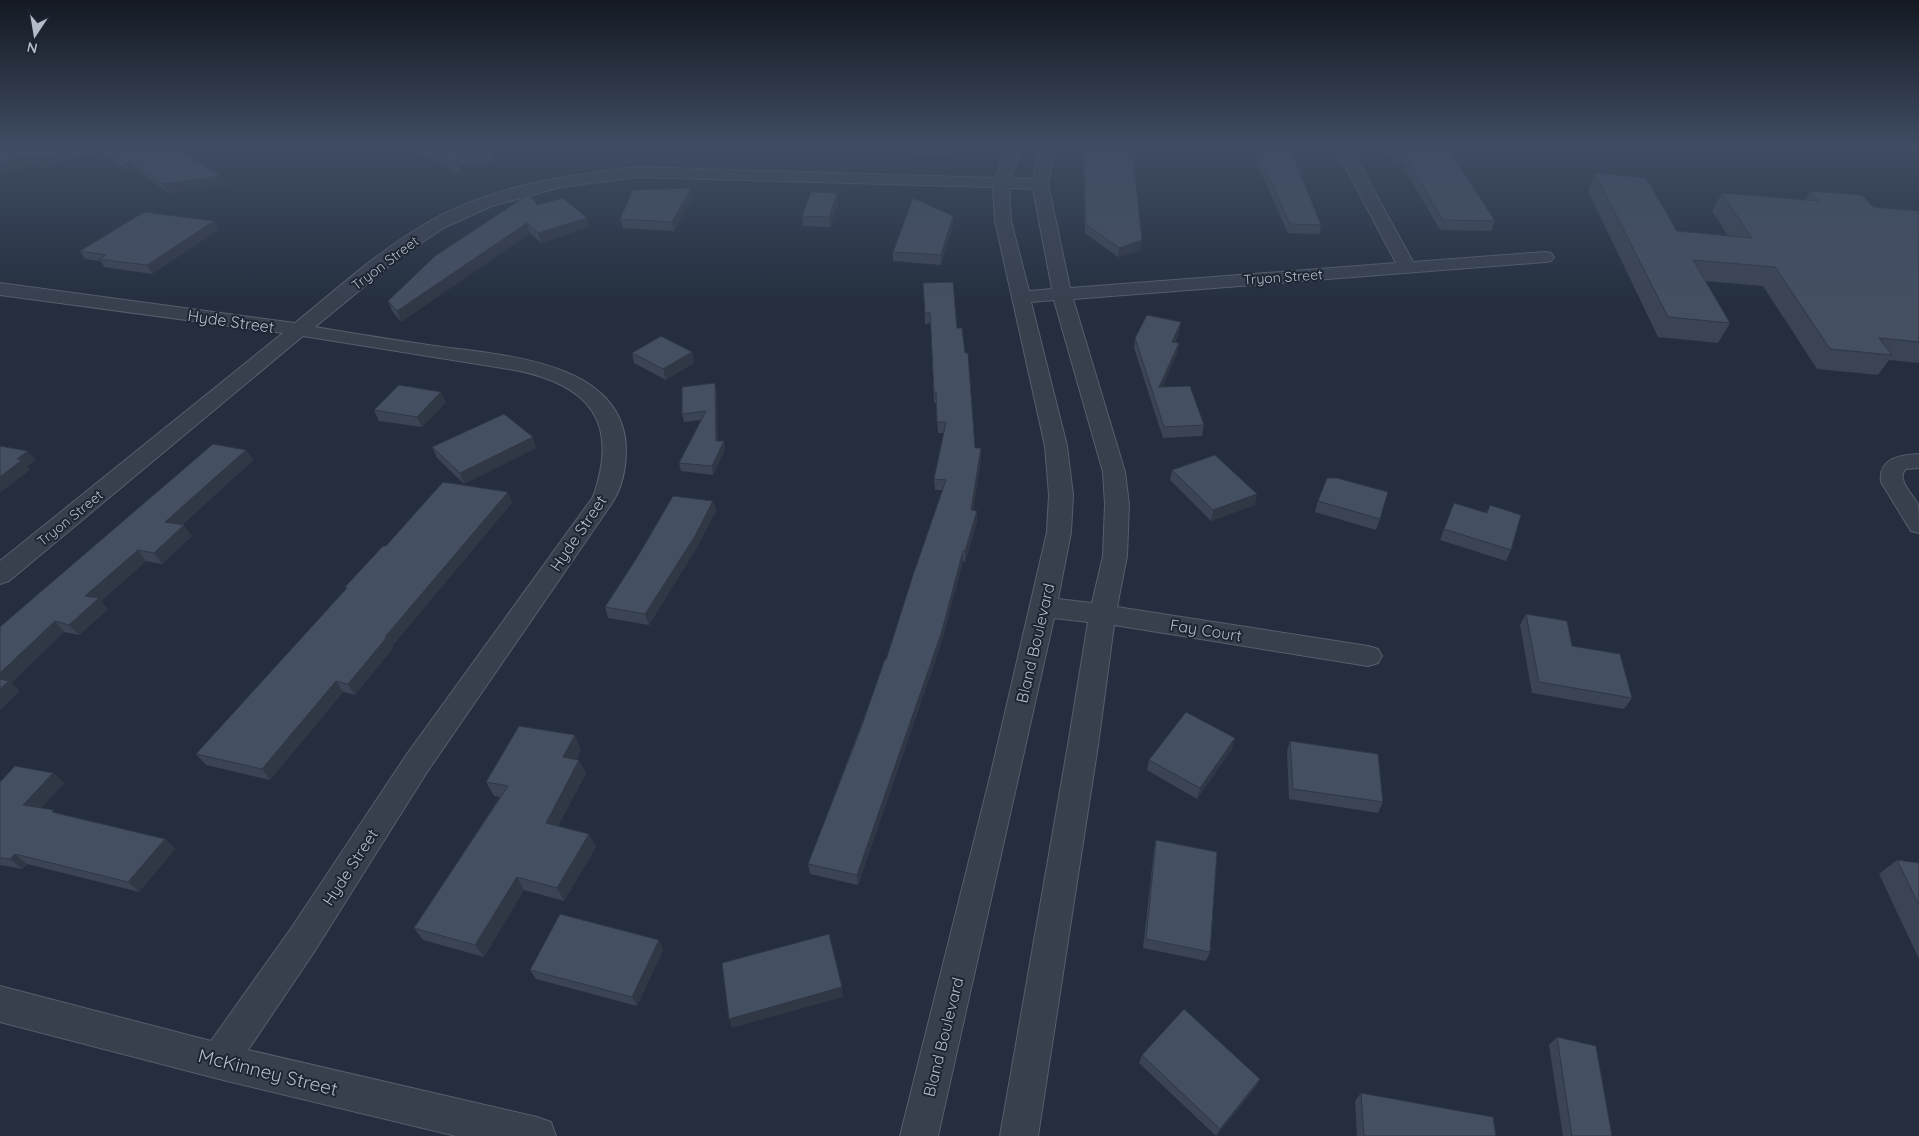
<svg xmlns="http://www.w3.org/2000/svg" width="1919" height="1136" viewBox="0 0 1919 1136" font-family="Quicksand,sans-serif">
<style>
.lines{fill:none;stroke-linecap:round;stroke-linejoin:round}
.street-casing{stroke:#565e6c;stroke-width:2}
.street{fill:#38404e;fill-rule:evenodd}
.wall{fill:#3b4454}
.shaded-wall{fill:#303745}
.building{fill:#454f62;stroke:#303745}
.labels{text-anchor:middle;dominant-baseline:central;stroke-width:4;stroke-linejoin:round;paint-order:stroke}
.far-street-label{font-size:14px;fill:#b4bbc9;stroke:#1d2533}
.street-label{font-size:16px;fill:#b4bbc9;stroke:#1d2533}
.near-street-label{font-size:19px;fill:#b4bbc9;stroke:#1d2533}
</style>
<rect width="100%" height="100%" fill="#242e3e"/>
<g class="lines">
<!-- street casing -->
<g class="street-casing">
<g id="street">
<path d="M 1007,147 L 1022,147 L 1011,178 L 1033,179 L 1039,147 L 1055,147 L 1048,184 L 1070,288 L 1396,263 L 1335,147 L 1350,147 L 1413,262 L 1545,252 L 1551,253 L 1554,257 L 1551,261 L 1545,262 L 1073,299 L 1125,472 L 1129,504 L 1127,556 L 1117,607 L 1368,646 L 1378,649 L 1382,656 L 1378,663 L 1368,666 L 1114,625 L 1098,745 L 1038,1136 L 1000,1136 L 1068,745 L 1088,622 L 1054,618 L 938,1136 L 900,1136 L 991,773 L 1047,532 L 1049,495 L 1045,446 L 995,221 L 993,187 L 637,177 L 561,187 L 492,206 L 445,227 L 400,257 L 315,327 C 355,334 395,340 435,346 C 499,355 624,360 626,449 C 626,467 622,488 612,503 L 427,772 L 314,952 L 248,1050 L 537,1117 L 551,1122 L 556,1136 L 456,1136 L 219,1079 L 0,1022 L 0,986 L 211,1041 L 290,930 L 407,754 L 593,497 C 620,421 589,385 515,370 L 303,336 L 9,581 L 0,584 L 0,561 L 283,333 L 0,295 L 0,283 L 295,323 C 336,290 376,253 422,226 C 486,187 564,175 637,167 L 995,178 ZM 1009,188 L 1033,189 L 1052,289 L 1029,291 L 1011,221 ZM 1054,300 L 1103,472 L 1105,504 L 1103,556 L 1092,603 L 1058,599 L 1071,532 L 1073,495 L 1067,446 L 1031,302 Z"/>
<path d="M 1919,454 L 1919,468 L 1906,469 C 1895,479 1914,495 1918,505 C 1919,512 1919,525 1919,533 L 1911,531 L 1881,482 C 1878,458 1900,455 1919,454 Z"/>
</g>
</g>
<!-- street -->
<use href="#street" class="street"/>
</g>
<!-- wall -->
<g class="wall">
<polygon points="0,147 173,147 226,185 168,193 136,170 130,172 101,151 40,168 36,164 0,174"/>
<polygon points="407,147 479,147 492,152 494,162 460,164 460,174"/>
<polygon points="905,147 953,147 946,155 940,153 929,157"/>
<polygon points="1088,147 1139,147 1136,157 1134,167 1141,250 1118,257 1085,233 1083,166 1084,157"/>
<polygon points="1255,147 1288,147 1321,225 1319,234 1288,233 1257,164"/>
<polygon points="1387,147 1443,147 1447,153 1495,221 1491,231 1440,230 1401,163 1394,163"/>
<polygon points="1595,173 1677,231 1728,236 1712,211 1722,193 1805,200 1810,191 1873,207 1919,211 1919,363 1889,360 1878,375 1817,369 1763,286 1705,281 1730,323 1718,343 1658,337 1588,191"/>
<polygon points="693,197 674,231 623,228 620,219"/>
<polygon points="838,202 830,227 803,226 802,216"/>
<polygon points="537,205 589,227 541,243 530,233 401,322 392,311 388,301"/>
<polygon points="953,216 953,226 941,265 893,261 893,252"/>
<polygon points="214,221 218,230 152,274 104,267 101,261 85,259 80,251"/>
<polygon points="923,283 957,328 965,353 975,448 981,459 973,511 977,522 965,562 963,561 941,644 858,885 810,874 808,864 886,660 943,490 935,490 934,479 944,433 938,433 936,403 934,403 931,323 925,324"/>
<polygon points="1181,322 1179,332 1175,342 1179,343 1177,353 1162,387 1204,425 1202,436 1163,438 1134,348 1135,338"/>
<polygon points="692,352 694,363 666,380 634,363 632,353"/>
<polygon points="717,392 717,441 724,441 725,450 713,475 681,471 679,463 701,420 684,422 682,414"/>
<polygon points="446,402 422,427 379,421 374,410"/>
<polygon points="432,447 536,448 464,484 437,458"/>
<polygon points="246,450 253,460 182,525 192,536 162,564 146,561 101,601 108,609 79,635 64,632 11,683 19,691 0,710 0,627"/>
<polygon points="1172,470 1255,505 1211,521 1170,480"/>
<polygon points="508,492 512,503 392,646 393,648 355,695 343,692 270,780 206,765 196,754 346,589 345,587 386,546"/>
<polygon points="713,501 716,511 697,547 649,625 608,618 605,607"/>
<polygon points="1318,501 1380,519 1376,530 1315,512"/>
<polygon points="1454,503 1486,513 1490,505 1511,550 1506,561 1440,540"/>
<polygon points="1526,614 1572,646 1632,698 1624,709 1532,693 1520,625"/>
<polygon points="1290,741 1383,802 1378,813 1289,799 1287,751"/>
<polygon points="581,749 576,759 586,773 558,826 596,847 564,901 524,890 484,957 423,940 414,928 500,797 494,796 486,782"/>
<polygon points="1232,749 1197,799 1147,770 1149,760"/>
<polygon points="53,773 64,783 41,808 58,814 165,839 175,849 139,892 27,864 22,869 0,865 0,782"/>
<polygon points="1156,840 1210,952 1206,961 1143,948 1154,850"/>
<polygon points="1897,860 1919,863 1919,959 1879,874"/>
<polygon points="659,940 663,950 637,1006 536,979 530,970"/>
<polygon points="1557,1037 1612,1136 1563,1136 1549,1045"/>
<polygon points="1142,1055 1260,1079 1256,1087 1216,1136 1139,1063"/>
<polygon points="1361,1093 1496,1136 1357,1136 1355,1101"/>
</g>
<!-- shaded-wall -->
<g class="shaded-wall">
<polygon points="81,147 98,147 101,151 40,168 35,159"/>
<polygon points="936,147 939,147 940,153 929,157 929,149"/>
<polygon points="946,147 953,147 946,155"/>
<polygon points="1137,147 1139,147 1136,157"/>
<polygon points="30,155 36,164 0,174 0,163"/>
<polygon points="456,155 460,164 460,174 457,165"/>
<polygon points="131,161 136,170 130,172 125,163"/>
<polygon points="221,176 226,185 168,193 163,184"/>
<polygon points="691,188 693,197 674,231 672,222"/>
<polygon points="837,193 838,202 830,227 829,217"/>
<polygon points="953,216 953,226 941,265 941,255"/>
<polygon points="587,218 589,227 541,243 538,233"/>
<polygon points="214,221 218,230 152,274 147,265"/>
<polygon points="527,223 530,233 401,322 397,311"/>
<polygon points="1142,240 1141,250 1118,257 1119,248"/>
<polygon points="1181,322 1179,332 1170,352 1172,342"/>
<polygon points="1179,343 1177,353 1158,398 1159,387"/>
<polygon points="692,352 694,363 666,380 663,369"/>
<polygon points="715,383 717,392 718,449 716,441"/>
<polygon points="441,392 446,402 422,427 417,417"/>
<polygon points="533,437 536,448 464,484 460,473"/>
<polygon points="724,441 725,450 713,475 712,466"/>
<polygon points="981,448 981,459 971,521 971,510"/>
<polygon points="246,450 253,460 173,533 165,522"/>
<polygon points="28,451 36,460 27,467 30,470 0,493 0,477 17,459"/>
<polygon points="508,492 512,503 392,646 393,648 355,695 348,684 385,637"/>
<polygon points="1257,494 1255,505 1211,521 1213,510"/>
<polygon points="713,501 716,511 697,547 649,625 645,614"/>
<polygon points="977,511 977,522 965,562 965,551"/>
<polygon points="184,525 192,536 162,564 154,553"/>
<polygon points="138,550 146,561 101,601 108,609 79,635 69,625 85,596"/>
<polygon points="963,551 963,561 941,644 858,885 857,875"/>
<polygon points="55,621 64,632 11,683 19,691 0,710 0,673"/>
<polygon points="336,681 343,692 270,780 262,769"/>
<polygon points="575,735 581,749 570,771 563,757"/>
<polygon points="1235,738 1232,749 1197,799 1200,788"/>
<polygon points="579,760 586,773 553,836 546,823"/>
<polygon points="53,773 64,783 35,815 23,805"/>
<polygon points="589,834 596,847 564,901 557,888"/>
<polygon points="165,839 175,849 139,892 128,882"/>
<polygon points="15,854 27,864 22,869 10,859"/>
<polygon points="517,877 524,890 484,957 475,945"/>
<polygon points="659,940 663,950 637,1006 632,997"/>
<polygon points="842,987 843,997 732,1028 729,1019"/>
<polygon points="1260,1079 1256,1087 1216,1136 1220,1129"/>
</g>
<!-- building -->
<g class="building">
<polygon points="0,147 81,147 35,159 30,155 0,163"/>
<polygon points="102,147 173,147 221,176 163,184 131,161 125,163"/>
<polygon points="421,147 479,147 492,152 456,155 457,165"/>
<polygon points="923,147 936,147 929,149"/>
<polygon points="1088,147 1137,147 1134,166 1142,240 1119,248 1086,224 1084,157"/>
<polygon points="1258,147 1288,147 1289,149 1299,170 1321,225 1290,224 1259,155"/>
<polygon points="1393,147 1443,147 1447,153 1451,153 1495,221 1443,220 1404,154 1396,154"/>
<polygon points="1595,173 1646,178 1677,231 1752,238 1722,193 1818,201 1810,191 1862,195 1873,207 1919,211 1919,342 1879,338 1892,355 1830,349 1775,267 1693,260 1730,323 1668,317"/>
<polygon points="691,188 672,222 620,219 633,190"/>
<polygon points="811,192 837,193 829,217 802,216"/>
<polygon points="529,194 537,205 563,198 587,218 538,233 527,223 397,311 388,301 435,256"/>
<polygon points="913,198 953,216 941,255 893,252"/>
<polygon points="144,212 214,221 147,265 99,259 106,255 80,251"/>
<polygon points="953,282 957,328 962,328 965,353 968,353 975,448 981,448 971,510 977,511 965,551 963,551 941,634 857,875 808,864 861,728 885,659 886,660 913,575 946,480 934,479 946,422 937,422 936,392 934,393 930,313 925,313 923,283"/>
<polygon points="1147,315 1181,322 1172,342 1179,343 1159,387 1190,386 1204,425 1164,427 1135,338"/>
<polygon points="661,336 692,352 663,369 632,353"/>
<polygon points="715,383 716,441 724,441 712,466 679,463 706,411 682,414 682,387"/>
<polygon points="399,385 441,392 417,417 374,410"/>
<polygon points="504,414 533,437 460,473 432,447"/>
<polygon points="213,444 246,450 165,522 184,525 154,553 138,550 85,596 99,598 69,625 55,621 0,673 0,627 23,607"/>
<polygon points="0,446 28,451 17,459 22,460 0,477"/>
<polygon points="1215,455 1257,494 1213,510 1172,470"/>
<polygon points="1327,478 1337,478 1388,492 1380,519 1318,501"/>
<polygon points="443,482 508,492 385,637 387,637 348,684 336,681 262,769 196,754 347,588 345,587 383,546 386,546"/>
<polygon points="673,496 713,501 695,536 645,614 605,607 638,556"/>
<polygon points="1454,503 1487,513 1490,505 1521,515 1511,550 1444,529"/>
<polygon points="1526,614 1567,621 1572,646 1620,654 1632,698 1539,682"/>
<polygon points="0,679 9,681 0,689"/>
<polygon points="1186,712 1235,738 1200,788 1149,760"/>
<polygon points="519,726 575,735 563,757 579,760 546,823 589,834 557,888 517,877 475,945 414,928 508,786 486,782"/>
<polygon points="1290,741 1378,754 1383,802 1293,789"/>
<polygon points="15,766 53,773 23,805 54,810 52,812 165,839 128,882 15,854 10,859 0,858 0,782"/>
<polygon points="1156,840 1217,852 1210,952 1146,939"/>
<polygon points="1897,860 1919,863 1919,905"/>
<polygon points="560,914 659,940 632,997 530,970"/>
<polygon points="829,934 842,987 729,1019 722,963"/>
<polygon points="1184,1009 1260,1079 1220,1129 1142,1055"/>
<polygon points="1557,1037 1596,1046 1612,1136 1572,1136"/>
<polygon points="1361,1093 1493,1117 1496,1136 1364,1136"/>
</g>
<!-- sky -->
<linearGradient id="sky" x2="0" y2="1"><stop stop-color="#141922"/><stop offset="0.48" stop-color="#3f4c63"/><stop offset="1" stop-color="#3f4c63" stop-opacity="0"/></linearGradient>
<rect width="1919" height="306" fill="url(#sky)"/>
<g class="labels">
<!-- far-street labels -->
<g class="far-street-label">
<text transform="translate(385 263) rotate(-37)">Tryon Street</text>
<text transform="translate(1283 277) rotate(-4)">Tryon Street</text>
<text transform="translate(70 518) rotate(-39)">Tryon Street</text>
</g>
<!-- street labels -->
<g class="street-label">
<text transform="translate(231 321) rotate(8)">Hyde Street</text>
<text transform="translate(578 533) rotate(-56)">Hyde Street</text>
<text transform="translate(1206 630) rotate(9)">Fay Court</text>
<text transform="translate(1035 643) rotate(-77)">Bland Boulevard</text>
<text transform="translate(350 867) rotate(-57)">Hyde Street</text>
<text transform="translate(943 1037) rotate(-76)">Bland Boulevard</text>
</g>
<!-- near-street labels -->
<g class="near-street-label">
<text transform="translate(268 1072) rotate(14)">McKinney Street</text>
</g>
</g>
<!-- north arrow -->
<g transform="translate(35 35) rotate(192)" stroke="#1d2533" stroke-width="4" paint-order="stroke">
<path d="M0-4L9 19L0 12L-9 19Z" fill="#b4bbc9"/>
<text y="-8" font-size="14" font-weight="bold" text-anchor="middle" fill="#b4bbc9">N</text>
</g>
</svg>
